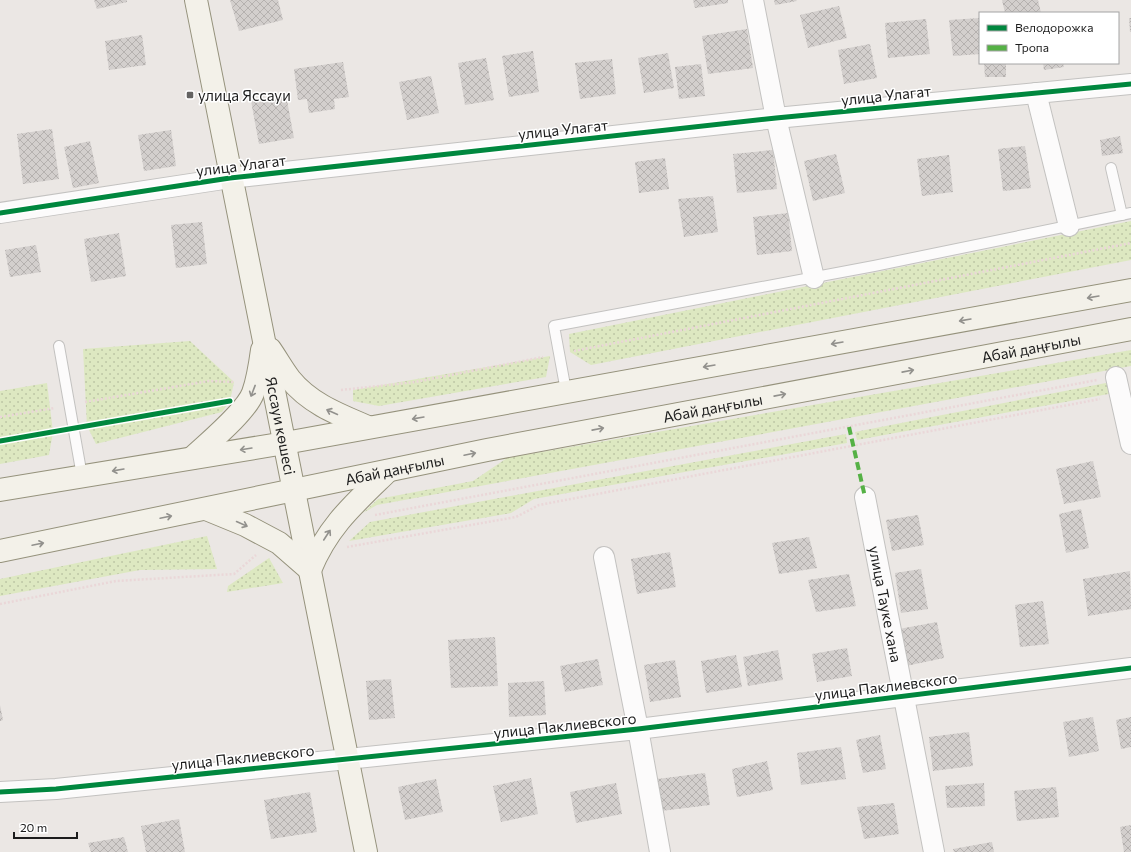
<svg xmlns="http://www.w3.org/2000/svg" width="1131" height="852" viewBox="0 0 1131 852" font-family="Commissioner,sans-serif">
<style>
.grass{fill:url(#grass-dots)}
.building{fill:url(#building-cross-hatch)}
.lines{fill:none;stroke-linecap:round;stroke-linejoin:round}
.lane-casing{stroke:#c3c2c0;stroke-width:12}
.street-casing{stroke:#c3c2c0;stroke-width:22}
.secondary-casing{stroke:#95927c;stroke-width:24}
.path{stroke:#ead7d8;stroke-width:2.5;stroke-dasharray:2 2;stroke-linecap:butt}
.lane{stroke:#fcfbfb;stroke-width:10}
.street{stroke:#fcfbfb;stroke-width:20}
.secondary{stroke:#f3f1e9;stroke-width:22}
.quiet{stroke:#55b145;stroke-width:4;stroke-dasharray:8 4;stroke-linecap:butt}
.cycleway-casing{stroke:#fff;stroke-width:8}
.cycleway{stroke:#00873e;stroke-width:5}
.oneway{stroke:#92918d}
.poi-dot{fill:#646362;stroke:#fff;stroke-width:1.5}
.labels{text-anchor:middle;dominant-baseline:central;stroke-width:3;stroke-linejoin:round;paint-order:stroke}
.poi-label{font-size:15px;fill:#1c1c1c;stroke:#fff;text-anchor:start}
.street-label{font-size:15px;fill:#1c1c1c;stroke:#fff}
</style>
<defs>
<pattern id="grass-dots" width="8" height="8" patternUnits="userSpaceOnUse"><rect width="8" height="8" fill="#dde8c1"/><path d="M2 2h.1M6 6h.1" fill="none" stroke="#bdc6a5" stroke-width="1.8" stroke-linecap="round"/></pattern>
<pattern id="building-cross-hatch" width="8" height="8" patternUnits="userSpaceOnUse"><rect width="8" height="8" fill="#d3cfcd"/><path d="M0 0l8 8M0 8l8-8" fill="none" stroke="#b5b1af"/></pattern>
</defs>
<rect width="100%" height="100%" fill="#ebe7e4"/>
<!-- grass -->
<g class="grass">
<polygon points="1131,221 1131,260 591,365 570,352 569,334"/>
<polygon points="190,341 234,382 230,401 222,412 96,444 87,426 83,349"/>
<polygon points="1131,350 1131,366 377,505 363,513 378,499 473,481 507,458"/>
<polygon points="550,356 546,377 379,406 353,401 353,390"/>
<polygon points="1111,382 1114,393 857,440 855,432"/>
<polygon points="47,383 53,432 49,455 0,464 0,391"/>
<polygon points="846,434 847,443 534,499 511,513 349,541 370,522"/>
<polygon points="207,536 217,569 140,570 0,596 0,579"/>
<polygon points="269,558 283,583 227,592 228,586"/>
</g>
<!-- building -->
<g class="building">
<polygon points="94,0 127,0 127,2 97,9"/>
<polygon points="230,0 278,0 283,20 239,31"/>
<polygon points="693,0 728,0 728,3 695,8"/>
<polygon points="774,0 796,0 797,1 775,5"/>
<polygon points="1002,0 1038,0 1041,13 1005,13"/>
<polygon points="839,6 847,38 808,48 800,15"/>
<polygon points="980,18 980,54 953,56 949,20"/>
<polygon points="1129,18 1131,18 1131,32 1130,32"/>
<polygon points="926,19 930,54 888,58 885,23"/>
<polygon points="747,29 753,68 708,74 702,36"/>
<polygon points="142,35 146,65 109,70 105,41"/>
<polygon points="870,44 877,78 844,84 838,50"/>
<polygon points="533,51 539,92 509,97 502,56"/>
<polygon points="668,53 674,88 644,93 638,58"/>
<polygon points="486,58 494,100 465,105 458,63"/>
<polygon points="612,59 616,94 580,99 575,63"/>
<polygon points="343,62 349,97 334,99 335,109 309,113 307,99 298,100 294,69"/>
<polygon points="984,63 1006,63 1006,77 985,77"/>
<polygon points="1043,63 1063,63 1064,67 1044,70"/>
<polygon points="701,64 705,96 679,99 675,67"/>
<polygon points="431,76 439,113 407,120 399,82"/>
<polygon points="286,95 294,138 259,144 251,101"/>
<polygon points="52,129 59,179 23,184 17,134"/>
<polygon points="171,130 176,166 144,171 138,135"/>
<polygon points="1120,136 1123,153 1102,156 1100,140"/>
<polygon points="90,141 99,183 73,188 64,147"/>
<polygon points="1025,146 1031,188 1003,191 998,149"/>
<polygon points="773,150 777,189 737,193 733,154"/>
<polygon points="836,154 845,193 813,201 804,161"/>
<polygon points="949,155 953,192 922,196 917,159"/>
<polygon points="665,158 669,189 639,193 635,162"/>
<polygon points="713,196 718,232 684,237 678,199"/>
<polygon points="788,213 792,251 757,255 753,217"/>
<polygon points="202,222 207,264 176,268 171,225"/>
<polygon points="119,233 126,276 91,282 84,239"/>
<polygon points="36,245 41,272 10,277 5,250"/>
<polygon points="1093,461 1101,497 1064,504 1056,469"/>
<polygon points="1081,509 1089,548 1066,553 1059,514"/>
<polygon points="918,515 924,545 892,551 886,520"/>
<polygon points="809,537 817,568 779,574 772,543"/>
<polygon points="670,552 676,587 637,594 631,559"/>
<polygon points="921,569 928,609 901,613 895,573"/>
<polygon points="1130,571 1131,609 1088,616 1083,579"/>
<polygon points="849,574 856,606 816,612 808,580"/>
<polygon points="1043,601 1049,644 1020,647 1015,605"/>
<polygon points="937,622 944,658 906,666 899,629"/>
<polygon points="495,637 498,686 451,688 448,640"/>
<polygon points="847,648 852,676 817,682 812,654"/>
<polygon points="778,650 783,680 748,686 743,657"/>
<polygon points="736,655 742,687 706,693 701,661"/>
<polygon points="598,659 603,685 565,692 560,666"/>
<polygon points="675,660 681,697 650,702 644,665"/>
<polygon points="391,679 395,718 369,720 366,681"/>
<polygon points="544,681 546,715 509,717 508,683"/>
<polygon points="0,705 3,720 0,721"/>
<polygon points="1093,717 1099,751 1069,757 1063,722"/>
<polygon points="1131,717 1131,747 1121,749 1116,720"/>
<polygon points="969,732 973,766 933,771 929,737"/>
<polygon points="880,735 886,769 863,773 856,740"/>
<polygon points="841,747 846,779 801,785 797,753"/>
<polygon points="767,761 773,790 737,797 732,769"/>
<polygon points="705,773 710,805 661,811 657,779"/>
<polygon points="531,778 538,814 501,822 493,786"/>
<polygon points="436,779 443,812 405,820 398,787"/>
<polygon points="616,783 622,814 576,823 570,792"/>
<polygon points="984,783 985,806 947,808 945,786"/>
<polygon points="1056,787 1059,817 1017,821 1014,791"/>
<polygon points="310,792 317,832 271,839 264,800"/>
<polygon points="894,803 899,834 864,839 857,807"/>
<polygon points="179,819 185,852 146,852 141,826"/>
<polygon points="1131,825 1131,852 1124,852 1120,827"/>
<polygon points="124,837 128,852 91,852 88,843"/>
<polygon points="992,842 994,852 954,852 953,849"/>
</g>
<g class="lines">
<!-- lane casing -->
<g class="lane-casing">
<g id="lane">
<polyline points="1111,168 1122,215"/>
<polyline points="59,346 82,476"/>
<polyline points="566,391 554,326 874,266 1131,213"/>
</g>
</g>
<!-- street casing -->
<g class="street-casing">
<g id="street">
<polyline points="753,0 776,118 814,278"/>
<polyline points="1036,93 1069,226"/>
<polyline points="0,213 230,178 776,118 1131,84"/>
<polyline points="1116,377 1131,444"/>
<path id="s1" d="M 865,497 L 934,852"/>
<polyline points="604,557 638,729 660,852"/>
<polyline points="0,792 56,789 638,729 1131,668"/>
</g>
</g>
<!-- secondary casing -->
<g class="secondary-casing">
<g id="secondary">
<path id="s2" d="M 196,0 L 366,852"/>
<path d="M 270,349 C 277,359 283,370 290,379 C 310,404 340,415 368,427"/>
<path d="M 192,458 C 208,443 246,412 253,393 C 258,379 260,365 262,350"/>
<polyline points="0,490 285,443 1131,290"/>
<polyline points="206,509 245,525 279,543 310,570"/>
<path id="s3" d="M 0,551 L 487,450 L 1131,329"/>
<path d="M 310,570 C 328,526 354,504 388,471"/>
</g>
</g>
<!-- path -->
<g class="path">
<polyline points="574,351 1131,243"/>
<polyline points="341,390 415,382 543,357"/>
<polyline points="85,402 209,381 234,382"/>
<polyline points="0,417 55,408"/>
<polyline points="375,515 1097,380"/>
<polyline points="347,547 516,517 539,505 1100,399"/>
<polyline points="0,604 116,581 234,574 256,555"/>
</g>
<!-- lane -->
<use href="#lane" class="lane"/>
<!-- street -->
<use href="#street" class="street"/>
<!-- secondary -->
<use href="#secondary" class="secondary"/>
<!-- quiet -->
<polyline class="quiet" points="849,427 865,497"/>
<!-- cycleway casing -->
<g class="cycleway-casing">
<g id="cycleway">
<polyline points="0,213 230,178 776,118 1131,84"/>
<polyline points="0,441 230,401"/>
<polyline points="0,792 56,789 638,729 1131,668"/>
</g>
</g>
<!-- cycleway -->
<use href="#cycleway" class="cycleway"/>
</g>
<!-- one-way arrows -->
<defs><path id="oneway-shaft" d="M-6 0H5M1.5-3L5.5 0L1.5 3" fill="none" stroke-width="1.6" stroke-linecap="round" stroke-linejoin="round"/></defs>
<g class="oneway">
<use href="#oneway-shaft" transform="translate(1093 297) rotate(170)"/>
<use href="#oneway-shaft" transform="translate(965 320) rotate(170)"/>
<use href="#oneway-shaft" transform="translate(837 343) rotate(170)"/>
<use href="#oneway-shaft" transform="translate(709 366) rotate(170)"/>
<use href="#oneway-shaft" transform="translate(908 371) rotate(-11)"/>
<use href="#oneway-shaft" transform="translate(253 391) rotate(111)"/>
<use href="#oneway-shaft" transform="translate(780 395) rotate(-11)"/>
<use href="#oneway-shaft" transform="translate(332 412) rotate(-156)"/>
<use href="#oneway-shaft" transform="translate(418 418) rotate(170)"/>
<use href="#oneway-shaft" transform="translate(598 429) rotate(-11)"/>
<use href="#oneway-shaft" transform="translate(246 449) rotate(171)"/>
<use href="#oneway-shaft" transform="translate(470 454) rotate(-12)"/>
<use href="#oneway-shaft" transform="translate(118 470) rotate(170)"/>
<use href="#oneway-shaft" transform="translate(166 517) rotate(-12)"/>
<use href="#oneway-shaft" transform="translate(242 524) rotate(24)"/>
<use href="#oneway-shaft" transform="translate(327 535) rotate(-57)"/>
<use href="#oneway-shaft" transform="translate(38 544) rotate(-12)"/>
</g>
<!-- markers -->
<rect class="poi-dot" x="186" y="91" width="8" height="8" rx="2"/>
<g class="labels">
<!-- poi labels -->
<g class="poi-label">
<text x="198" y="95">улица Яссауи</text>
</g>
<!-- street labels -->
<g class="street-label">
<text transform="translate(886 95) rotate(-6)">улица Улагат</text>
<text transform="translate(563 129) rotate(-6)">улица Улагат</text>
<text transform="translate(241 165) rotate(-7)">улица Улагат</text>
<text stroke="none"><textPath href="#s3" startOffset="1051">Абай даңғылы</textPath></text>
<text stroke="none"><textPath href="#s3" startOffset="727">Абай даңғылы</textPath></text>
<text stroke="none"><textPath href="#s2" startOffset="434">Яссауи көшесі</textPath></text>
<text stroke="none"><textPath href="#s3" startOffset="403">Абай даңғылы</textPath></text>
<text stroke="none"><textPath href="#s1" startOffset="109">улица Тауке хана</textPath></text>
<text transform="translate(886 686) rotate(-7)">улица Паклиевского</text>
<text transform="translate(565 725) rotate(-6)">улица Паклиевского</text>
<text transform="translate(243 757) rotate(-6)">улица Паклиевского</text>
</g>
</g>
<!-- legend -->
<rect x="979" y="12" width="140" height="52" fill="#ffffff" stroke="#a4a4a4"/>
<rect x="987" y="25" width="20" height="6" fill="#00873e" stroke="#a4a4a4"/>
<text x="1015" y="32" font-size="12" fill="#1c1c1c">Велодорожка</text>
<rect x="987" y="45" width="20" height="6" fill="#55b145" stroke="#a4a4a4"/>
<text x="1015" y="52" font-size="12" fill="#1c1c1c">Тропа</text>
<!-- scale -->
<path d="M14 832v6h63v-6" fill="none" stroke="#1c1c1c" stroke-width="2"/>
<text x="20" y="832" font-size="12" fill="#1c1c1c" stroke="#ffffff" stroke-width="3" paint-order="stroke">20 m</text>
</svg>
